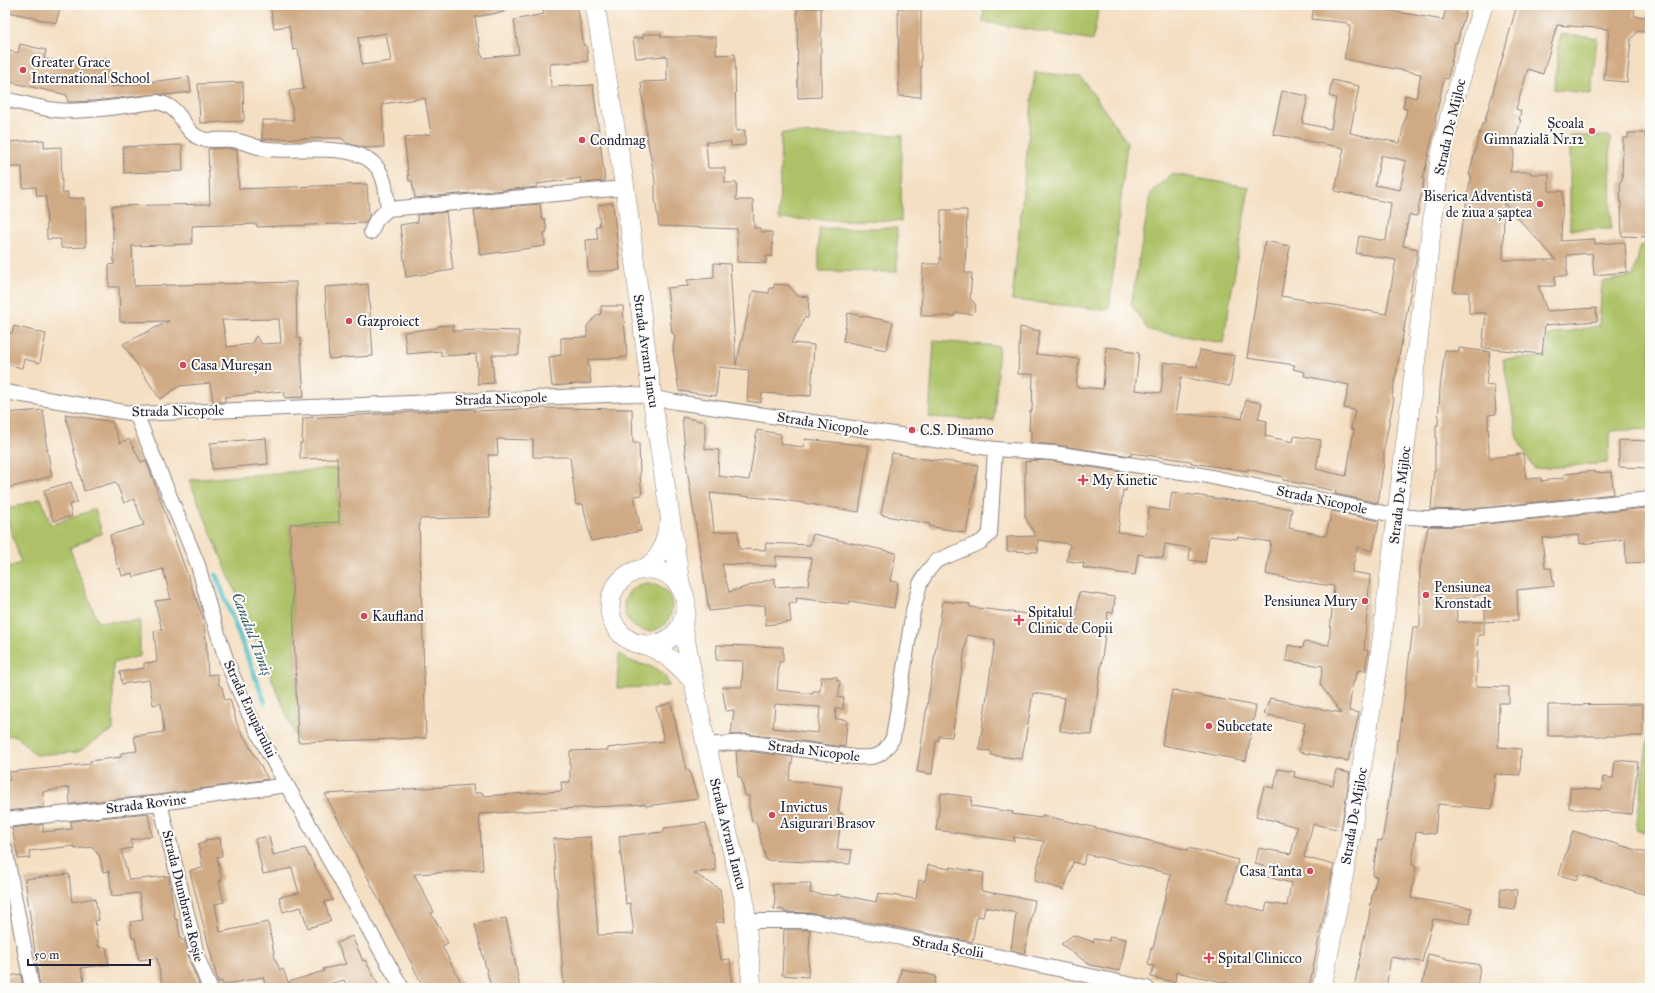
<svg xmlns="http://www.w3.org/2000/svg" width="1655" height="993" viewBox="0 0 1655 993" font-family="'IM FELL Great Primer',serif">
<style>
.green{fill:#adc267;stroke:#687251}
.lines{fill:none;stroke-linecap:round;stroke-linejoin:round}
.stream{stroke:#53c1c7;stroke-width:5}
.building{fill:#d0aa84;fill-rule:evenodd}
.street-casing{stroke:#8b807f;stroke-width:16}
.secondary-casing{stroke:#8b807f;stroke-width:20}
.street{stroke:#fff;stroke-width:14}
.secondary{stroke:#fff;stroke-width:19}
.poi-dot{fill:#d1495b;stroke:#fdfcf7;stroke-width:1.5}
.labels{text-anchor:middle;dominant-baseline:central;stroke-width:4;stroke-linejoin:round;paint-order:stroke}
.poi-label{font-size:14px;fill:#22223b;stroke:#fdfcf7;text-anchor:start}
.street-label{font-size:14px;fill:#22223b;stroke:#fdfcf7}
.water-label{font-size:15px;font-style:italic;fill:#335a6c;stroke:#fdfcf7}
</style>
<rect width="100%" height="100%" fill="#fdfcf7"/>
<filter id="ink" filterUnits="userSpaceOnUse"><feTurbulence type="fractalNoise" baseFrequency=".025" numOctaves="2"/><feDisplacementMap in="SourceGraphic" scale="8" xChannelSelector="R" yChannelSelector="G"/><feConvolveMatrix kernelMatrix="1 2 1 2 8 2 1 2 1" color-interpolation-filters="sRGB"/></filter>
<filter id="wash" filterUnits="userSpaceOnUse"><feTurbulence type="fractalNoise" baseFrequency=".012" numOctaves="4" result="noise"/><feDisplacementMap in="SourceGraphic" scale="16" xChannelSelector="R" yChannelSelector="G"/><feGaussianBlur stdDeviation="0.9" result="paint"/><feColorMatrix in="noise" values="0 0 0 0 0 0 0 0 0 0 0 0 0 0 0 0 0 1.4 0 .05"/><feComposite in="paint" operator="in"/></filter>
<g filter="url(#wash)">
<rect width="100%" height="100%" fill="#f4dfc3"/>
<!-- green -->
<g class="green">
<polygon points="984,5 1099,5 1093,40 983,22"/>
<polygon points="1272,5 1308,5 1307,11"/>
<polygon points="1560,34 1597,38 1591,94 1554,89"/>
<polygon points="1035,72 1081,77 1127,142 1109,310 1012,300"/>
<polygon points="781,133 902,135 901,221 779,219"/>
<polygon points="1570,136 1610,136 1611,229 1570,229"/>
<polygon points="1172,174 1249,187 1223,343 1148,330 1131,304 1151,192"/>
<polygon points="819,228 897,228 897,272 819,271"/>
<polygon points="1641,245 1650,246 1650,429 1611,431 1607,463 1534,469 1517,438 1503,359 1546,357 1549,335 1599,326 1602,282 1633,276"/>
<polygon points="934,341 999,346 994,421 929,417"/>
<polygon points="337,468 339,522 290,524 298,742 189,480"/>
<polygon points="41,498 51,525 95,509 102,533 70,548 79,574 98,622 140,621 140,656 113,663 113,730 78,752 35,755 17,736 5,735 5,568 21,563 5,510"/>
<circle cx="648" cy="607" r="24"/>
<path d="M 619,654 C 623,656 628,660 633,662 C 649,667 664,666 669,686 L 617,688 Z"/>
<polygon points="1650,721 1650,834 1636,829"/>
</g>
<g class="lines">
<!-- stream -->
<polyline class="stream" points="216,575 265,702"/>
</g>
<g id="blocks">
<!-- building -->
<g class="building">
<polygon points="5,5 61,5 56,23 5,11"/>
<path d="M 270,5 L 503,5 L 504,12 L 475,17 L 481,55 L 482,55 L 483,58 L 519,54 L 514,20 L 544,14 L 543,10 L 559,7 L 558,5 L 577,5 L 584,46 L 586,45 L 588,61 L 550,64 L 551,87 L 593,85 L 605,181 L 582,183 L 581,178 L 537,184 L 537,187 L 415,198 L 412,181 L 409,181 L 404,138 L 431,134 L 425,98 L 382,104 L 384,147 L 365,148 L 347,143 L 341,138 L 262,139 L 262,120 L 294,120 L 289,91 L 304,89 L 298,49 L 293,50 L 289,26 L 274,28 ZM 386,33 L 391,61 L 362,65 L 358,38 Z"/>
<path d="M 1314,5 L 1377,5 L 1376,7 L 1391,11 L 1443,20 L 1447,5 L 1466,10 L 1457,43 L 1455,42 L 1448,79 L 1444,78 L 1435,120 L 1436,121 L 1423,179 L 1424,180 L 1417,216 L 1409,215 L 1403,246 L 1418,249 L 1392,397 L 1394,398 L 1384,448 L 1384,462 L 1378,503 L 1335,494 L 1336,491 L 1283,480 L 1283,477 L 1247,469 L 1247,471 L 1191,463 L 1191,461 L 1131,453 L 1131,456 L 1054,445 L 1031,443 L 1031,431 L 1029,430 L 1030,411 L 1032,411 L 1033,374 L 1018,374 L 1020,327 L 1040,331 L 1036,354 L 1079,359 L 1076,387 L 1103,389 L 1106,347 L 1125,349 L 1124,351 L 1139,353 L 1135,390 L 1161,393 L 1164,362 L 1197,367 L 1200,350 L 1235,356 L 1230,386 L 1181,377 L 1175,414 L 1223,416 L 1242,419 L 1246,400 L 1262,403 L 1258,419 L 1267,421 L 1265,436 L 1293,442 L 1294,436 L 1321,440 L 1316,469 L 1346,476 L 1354,430 L 1351,429 L 1355,410 L 1344,408 L 1349,385 L 1304,376 L 1305,372 L 1293,369 L 1295,365 L 1247,358 L 1265,241 L 1290,246 L 1281,296 L 1386,314 L 1396,260 L 1356,253 L 1359,236 L 1386,241 L 1391,203 L 1335,191 L 1344,148 L 1273,134 L 1282,91 L 1308,96 L 1302,123 L 1331,129 L 1336,98 L 1329,96 L 1332,80 L 1359,86 L 1350,133 L 1400,143 L 1407,109 L 1403,108 L 1405,95 L 1416,98 L 1421,74 L 1344,59 L 1351,25 L 1348,25 L 1348,23 L 1312,19 ZM 1381,155 L 1406,161 L 1400,190 L 1375,185 Z"/>
<path d="M 1517,5 L 1635,5 L 1634,16 L 1650,17 L 1650,32 L 1638,31 L 1631,39 L 1627,82 L 1604,80 L 1609,29 L 1557,25 L 1543,74 L 1528,69 L 1516,109 L 1521,111 L 1519,120 L 1521,120 L 1512,150 L 1515,150 L 1510,172 L 1531,172 L 1531,174 L 1549,174 L 1549,191 L 1563,191 L 1561,241 L 1595,239 L 1595,244 L 1625,242 L 1627,272 L 1594,275 L 1592,253 L 1567,255 L 1567,276 L 1555,276 L 1555,286 L 1538,286 L 1547,311 L 1596,308 L 1597,321 L 1545,325 L 1542,354 L 1482,348 L 1486,313 L 1469,313 L 1469,292 L 1453,292 L 1462,223 L 1463,223 L 1471,175 L 1469,175 L 1482,124 L 1484,124 ZM 1504,203 L 1556,260 L 1503,260 Z"/>
<polygon points="797,8 821,8 821,97 798,98"/>
<polygon points="898,8 921,8 921,97 899,96"/>
<polygon points="643,34 661,34 661,37 716,37 716,55 735,54 736,131 745,130 745,145 731,146 731,142 706,142 708,168 725,168 725,183 737,183 736,200 753,200 754,228 760,228 761,232 772,232 772,243 773,244 772,256 767,256 766,263 737,262 737,229 659,226 655,198 655,180 646,132 641,82 667,81 667,56 636,58 633,38 643,38"/>
<polygon points="20,44 46,50 44,59 68,62 107,58 111,87 189,77 191,92 165,95 156,94 93,101 68,102 67,95 5,81 5,50 18,53"/>
<polygon points="243,82 244,121 200,123 198,84"/>
<polygon points="1628,133 1645,133 1645,137 1650,138 1650,237 1622,236 1620,181 1622,181 1623,138 1628,138"/>
<polygon points="44,140 44,148 61,147 62,193 68,192 68,199 85,198 86,247 61,248 61,239 47,239 46,196 37,196 36,187 23,188 22,167 5,167 5,142"/>
<polygon points="182,145 183,171 124,173 123,147"/>
<path d="M 228,148 L 237,150 L 239,189 L 367,184 L 369,216 L 366,223 L 257,227 L 257,224 L 192,226 L 192,244 L 132,246 L 134,286 L 296,282 L 297,338 L 300,338 L 304,397 L 285,398 L 284,391 L 225,397 L 225,402 L 213,402 L 210,383 L 180,386 L 160,399 L 123,344 L 169,321 L 120,322 L 119,287 L 109,287 L 109,265 L 114,264 L 112,206 L 210,204 L 208,149 ZM 279,319 L 281,343 L 262,344 L 256,336 L 251,344 L 227,347 L 222,320 Z"/>
<polygon points="613,203 620,270 588,272 586,240 598,239 596,226 600,226 598,205"/>
<polygon points="540,204 542,219 545,219 547,232 544,233 545,246 480,255 474,210"/>
<polygon points="941,210 967,210 965,273 972,273 970,298 976,305 975,310 971,314 955,313 955,316 921,316 923,264 940,264"/>
<polygon points="446,212 453,270 406,277 400,225 418,222 417,215"/>
<polygon points="714,263 730,264 736,365 753,291 769,293 770,288 774,288 774,284 788,285 798,296 809,297 808,318 804,318 801,326 791,343 814,345 811,396 762,393 761,403 747,401 749,370 719,367 716,396 679,391 673,349 675,335 672,333 667,288 688,286 687,280 714,278"/>
<polygon points="368,284 373,356 329,359 325,287"/>
<polygon points="601,306 623,306 627,357 588,360 591,383 552,386 549,357 561,355 561,338 587,337 587,326 597,315 601,314"/>
<polygon points="848,313 893,322 886,350 843,341"/>
<polygon points="453,325 453,331 480,330 519,331 519,355 492,355 494,383 478,384 476,354 441,356 441,351 407,354 404,332 437,328 437,326"/>
<polygon points="14,326 46,334 40,363 24,359 22,368 5,364 5,332 12,333"/>
<polygon points="1459,348 1490,352 1486,385 1494,386 1496,414 1488,415 1489,458 1523,454 1526,479 1541,478 1541,481 1564,478 1564,474 1595,471 1595,473 1611,472 1614,494 1463,510 1431,509 1434,471 1435,471 1435,444 1436,444 1436,425 1438,425 1440,388 1445,350 1459,352"/>
<polygon points="548,408 632,409 633,443 639,443 640,476 642,495 634,496 641,531 591,541 583,504 576,505 570,457 533,457 533,440 497,439 498,455 488,455 490,517 419,519 426,738 298,742 290,524 339,522 337,458 300,459 300,443 302,443 303,418 474,409 474,411"/>
<polygon points="43,410 47,437 45,437 52,476 5,489 5,413"/>
<polygon points="65,414 112,422 120,443 129,439 141,462 146,460 203,618 206,640 208,675 217,674 219,685 222,687 225,700 230,699 237,724 268,779 159,795 70,804 69,787 43,792 44,807 7,811 6,805 5,805 5,781 10,780 9,772 90,764 90,761 121,757 121,753 137,751 134,736 164,732 161,703 153,705 149,680 122,684 120,672 144,668 144,663 157,662 154,631 162,630 155,601 171,599 163,569 134,577 133,573 122,576 120,568 118,569 110,535 144,525 134,499 124,503 116,482 84,491"/>
<path d="M 682,417 L 705,422 L 705,449 L 719,450 L 718,476 L 749,480 L 757,430 L 781,434 L 780,444 L 804,447 L 805,439 L 869,446 L 859,512 L 784,500 L 710,493 L 714,532 L 738,531 L 739,549 L 765,550 L 766,543 L 810,545 L 813,534 L 896,553 L 890,581 L 898,582 L 894,608 L 850,601 L 849,604 L 796,598 L 797,603 L 789,603 L 791,622 L 766,625 L 765,605 L 709,611 L 686,462 ZM 776,556 L 812,558 L 808,585 L 775,587 L 775,578 L 729,592 L 722,564 L 776,566 Z"/>
<polygon points="266,438 268,464 212,469 210,443"/>
<polygon points="1619,440 1650,441 1650,468 1619,467"/>
<polygon points="892,453 926,459 978,465 966,533 929,526 930,524 881,515"/>
<polygon points="1030,460 1052,461 1128,473 1126,491 1123,490 1118,532 1146,535 1149,508 1169,511 1172,492 1292,509 1289,528 1326,536 1332,511 1379,521 1373,551 1357,547 1352,572 1370,575 1364,650 1368,650 1365,671 1358,670 1352,687 1349,711 1359,713 1348,761 1299,752 1305,723 1264,714 1270,698 1341,713 1320,684 1323,666 1286,661 1288,645 1303,648 1304,642 1329,645 1334,586 1311,583 1266,574 1271,542 1238,537 1237,539 1209,536 1205,562 1189,560 1190,548 1165,544 1163,558 1138,554 1135,575 1083,568 1084,563 1067,561 1070,544 1038,540 1038,552 1007,551 1007,537 1036,536 1025,517 1025,461 1030,462"/>
<polygon points="71,482 77,502 69,505 72,516 53,521 44,490"/>
<polygon points="1647,508 1648,547 1650,547 1650,562 1626,563 1625,539 1580,544 1579,535 1542,538 1545,568 1551,568 1554,586 1517,590 1518,620 1485,622 1485,594 1456,599 1457,622 1484,622 1484,635 1478,635 1476,686 1509,687 1509,703 1499,703 1498,747 1521,749 1520,775 1495,774 1492,809 1438,804 1435,834 1416,832 1412,865 1416,866 1411,898 1472,908 1470,924 1433,919 1422,962 1391,957 1386,988 1354,988 1363,942 1369,917 1372,895 1377,877 1373,876 1375,859 1378,840 1382,841 1396,756 1397,740 1399,740 1413,627 1420,627 1420,568 1428,527 1464,526"/>
<polygon points="1079,592 1115,597 1113,613 1108,612 1092,735 1060,731 1065,698 1033,693 1022,759 991,755 991,751 979,750 995,640 967,635 952,737 939,736 938,741 936,741 932,774 917,772 943,601 970,604 970,607 1076,620"/>
<path d="M 717,645 L 783,647 L 783,662 L 779,662 L 777,690 L 813,694 L 813,691 L 820,691 L 821,677 L 837,677 L 837,681 L 840,681 L 839,694 L 837,697 L 844,698 L 843,709 L 836,708 L 835,719 L 847,720 L 845,747 L 747,734 L 731,735 L 734,710 L 726,711 L 722,687 L 742,687 L 743,661 L 716,660 ZM 775,704 L 820,707 L 818,733 L 773,728 Z"/>
<polygon points="1172,690 1256,706 1246,761 1162,745"/>
<polygon points="671,703 686,770 689,770 698,799 646,806 645,804 479,814 483,870 414,874 434,912 431,913 448,943 442,946 464,988 424,988 325,794 473,785 474,793 483,793 483,796 562,791 561,782 570,782 570,751 608,750 608,748 664,741 656,707"/>
<polygon points="1643,704 1643,736 1548,736 1548,705"/>
<polygon points="736,751 746,751 793,757 789,780 842,787 838,812 842,813 837,849 852,850 850,864 766,860 756,822 752,822 749,806 749,796 745,795 741,777 738,777"/>
<polygon points="1615,760 1638,762 1632,814 1569,808 1570,788 1602,790 1603,777 1613,778"/>
<polygon points="1278,769 1295,772 1294,777 1333,785 1336,770 1350,773 1341,830 1313,824 1304,857 1334,865 1309,988 1227,988 1228,983 1176,972 1175,982 1151,977 1154,966 1148,965 1151,948 1153,948 1171,874 1086,854 1083,865 1073,862 1064,890 1034,881 1044,841 1014,837 1014,841 936,830 941,793 972,797 971,806 1013,812 1012,814 1041,818 1042,815 1188,850 1188,848 1220,855 1238,860 1227,902 1265,911 1267,903 1287,906 1291,883 1264,876 1266,867 1255,864 1259,848 1291,854 1297,827 1256,816 1264,786 1274,788"/>
<polygon points="148,813 152,836 131,840 132,848 121,850 129,880 169,876 175,919 177,919 181,940 184,940 186,945 190,962 200,987 194,988 163,988 157,958 139,960 135,938 132,938 130,922 143,920 139,893 112,896 109,871 103,872 100,857 93,847 75,849 74,846 29,851 30,858 18,859 12,828 43,824 43,832 72,829 71,821"/>
<polygon points="706,823 711,852 713,852 716,870 694,873 720,889 725,922 715,922 721,960 730,959 732,988 564,988 553,839 591,837 598,935 634,934 630,903 626,904 619,836 664,832 664,828"/>
<polygon points="1573,831 1650,854 1650,896 1579,874 1577,880 1559,875"/>
<polygon points="269,836 273,855 305,848 333,900 324,902 331,921 308,928 301,907 283,912 279,897 299,893 292,868 263,874 255,839"/>
<polygon points="220,838 222,856 217,857 222,881 219,881 224,902 215,904 220,932 268,922 275,959 280,970 283,969 288,982 324,971 323,969 346,964 337,943 352,936 363,961 365,960 380,988 347,988 344,980 315,988 266,988 263,977 223,985 222,981 218,982 190,872 191,870 203,868 198,844 206,842 205,840"/>
<polygon points="928,865 950,869 950,867 984,873 981,891 1035,900 1025,953 1011,950 1016,913 985,907 983,917 977,916 972,942 872,923 810,913 784,912 784,910 774,909 775,898 772,884 811,883 810,893 836,896 836,894 876,902 878,893 916,899 919,880 925,881"/>
<polygon points="69,874 72,902 95,898 99,920 95,921 99,948 106,947 109,964 81,968 84,981 78,982 80,988 40,988 25,879"/>
<polygon points="1501,888 1517,890 1515,910 1499,908"/>
<polygon points="506,918 520,988 491,988 475,924"/>
<polygon points="784,930 810,930 808,977 782,975"/>
<polygon points="1073,935 1094,942 1094,939 1109,941 1110,936 1126,939 1120,971 1090,965 1061,944"/>
<polygon points="1428,954 1446,958 1446,959 1480,965 1477,988 1422,988"/>
<polygon points="901,969 936,976 934,988 898,988"/>
<polygon points="21,974 23,988 5,988 5,977"/>
</g>
</g>
</g>
<g filter="url(#ink)">
<use href="#blocks" fill-opacity="0" stroke="#8b807f" stroke-width="1"/>
<g class="lines">
<!-- street casing -->
<g class="street-casing">
<g id="street">
<path d="M 5,99 C 22,103 39,108 56,110 C 89,113 124,105 157,102 C 185,107 181,132 202,139 C 211,141 223,139 232,140 C 245,141 255,148 268,149 C 296,152 350,143 372,162 C 386,174 386,192 388,209"/>
<polyline points="371,232 376,220 388,209 625,188"/>
<polyline points="5,392 136,414 632,394 676,402 995,449 1053,453 1202,475 1398,516 1425,518 1463,518 1650,499"/>
<polyline points="136,414 198,565 211,613 227,662 247,710 268,752 402,988"/>
<path d="M 706,745 L 746,742 L 854,757 C 876,758 882,758 893,738 L 913,611 L 920,584 L 926,573 L 936,561 L 981,542 L 990,534 L 995,449"/>
<polyline points="160,803 198,959 210,988"/>
<polyline points="5,820 160,803 287,785"/>
<polyline points="5,848 32,988"/>
<polyline points="747,921 809,921 968,950 1147,988"/>
</g>
</g>
<!-- secondary casing -->
<g class="secondary-casing">
<g id="secondary">
<polyline points="595,5 625,188 652,397 681,589"/>
<path d="M 644,569 C 662,557 664,547 668,527"/>
<circle cx="648" cy="607" r="38"/>
<polyline points="682,622 706,745 744,898 752,988"/>
<path d="M 643,644 C 664,651 679,665 693,681"/>
<polyline points="1322,988 1350,841 1381,647 1440,158 1451,111 1483,5"/>
</g>
</g>
<!-- street -->
<use href="#street" class="street"/>
<!-- secondary -->
<use href="#secondary" class="secondary"/>
</g>
</g>
<!-- markers -->
<g class="poi-dot">
<circle cx="23" cy="70" r="4"/>
<circle cx="1592" cy="131" r="4"/>
<circle cx="582" cy="140" r="4"/>
<circle cx="1540" cy="204" r="4"/>
<circle cx="349" cy="321" r="4"/>
<circle cx="183" cy="365" r="4"/>
<circle cx="912" cy="430" r="4"/>
<path d="M1081 474h4v4h4v4h-4v4h-4v-4h-4v-4h4z"/>
<circle cx="1426" cy="595" r="4"/>
<circle cx="1365" cy="601" r="4"/>
<circle cx="364" cy="616" r="4"/>
<path d="M1017 614h4v4h4v4h-4v4h-4v-4h-4v-4h4z"/>
<circle cx="1209" cy="726" r="4"/>
<circle cx="772" cy="815" r="4"/>
<circle cx="1310" cy="871" r="4"/>
<path d="M1207 952h4v4h4v4h-4v4h-4v-4h-4v-4h4z"/>
</g>
<g class="labels">
<!-- poi labels -->
<g class="poi-label">
<text x="31" y="62">Greater Grace<tspan x="31" dy="16">International School</tspan></text>
<text x="1584" y="123" text-anchor="end">Școala<tspan x="1584" dy="16">Gimnazială Nr.12</tspan></text>
<text x="590" y="140">Condmag</text>
<text x="1532" y="196" text-anchor="end">Biserica Adventistă<tspan x="1532" dy="16">de ziua a șaptea</tspan></text>
<text x="357" y="321">Gazproiect</text>
<text x="191" y="365">Casa Mureșan</text>
<text x="920" y="430">C.S. Dinamo</text>
<text x="1092" y="480">My Kinetic</text>
<text x="1434" y="587">Pensiunea<tspan x="1434" dy="16">Kronstadt</tspan></text>
<text x="1357" y="601" text-anchor="end">Pensiunea Mury</text>
<text x="1028" y="612">Spitalul<tspan x="1028" dy="16">Clinic de Copii</tspan></text>
<text x="372" y="616">Kaufland</text>
<text x="1217" y="726">Subcetate</text>
<text x="780" y="807">Invictus<tspan x="780" dy="16">Asigurari Brasov</tspan></text>
<text x="1302" y="871" text-anchor="end">Casa Tanta</text>
<text x="1218" y="958">Spital Clinicco</text>
</g>
<!-- street labels -->
<g class="street-label">
<text transform="translate(1450 127) rotate(-77)">Strada De Mijloc</text>
<text transform="translate(646 351) rotate(82)">Strada Avram Iancu</text>
<text transform="translate(501 399) rotate(-2)">Strada Nicopole</text>
<text transform="translate(178 411) rotate(-1)">Strada Nicopole</text>
<text transform="translate(823 424) rotate(9)">Strada Nicopole</text>
<text transform="translate(1400 495) rotate(-83)">Strada De Mijloc</text>
<text transform="translate(1322 500) rotate(12)">Strada Nicopole</text>
<text transform="translate(250 709) rotate(65)">Strada Enupărului</text>
<text transform="translate(814 751) rotate(7)">Strada Nicopole</text>
<text transform="translate(146 804) rotate(-7)">Strada Rovine</text>
<text transform="translate(1354 816) rotate(-80)">Strada De Mijloc</text>
<text transform="translate(728 834) rotate(76)">Strada Avram Iancu</text>
<text transform="translate(183 896) rotate(76)">Strada Dumbrava Roșie</text>
<text transform="translate(948 947) rotate(10)">Strada Școlii</text>
</g>
<!-- water labels -->
<g class="water-label">
<text transform="translate(252 634) rotate(69)">Canalul Timiș</text>
</g>
</g>
<!-- margin -->
<rect width="1655" height="993" fill="none" stroke="#fdfcf7" stroke-width="20"/>
<!-- scale -->
<path d="M28 959v6h122v-6" fill="none" stroke="#22223b" stroke-width="2"/>
<text x="34" y="959" font-size="12" fill="#22223b" stroke="#fdfcf7" stroke-width="3" paint-order="stroke">50 m</text>
</svg>
